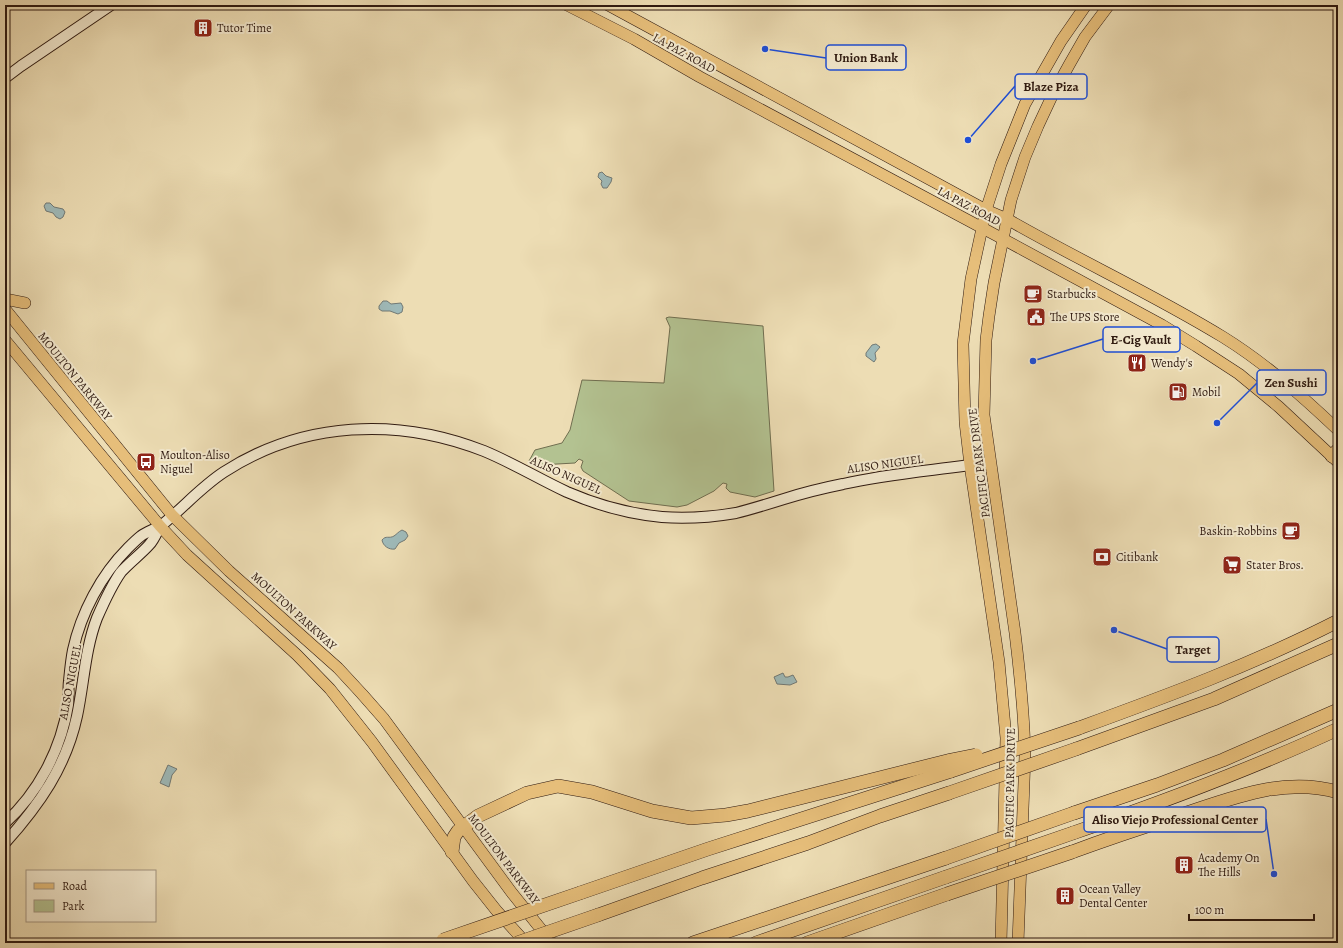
<svg xmlns="http://www.w3.org/2000/svg" width="1343" height="948" viewBox="0 0 1343 948" font-family="Alegreya,serif">
<style>
.green{fill:#b3c291;stroke:#706e50}
.water{fill:#9eb9b8;stroke:#717975}
.lines{fill:none;stroke-linecap:round;stroke-linejoin:round}
.secondary-casing{stroke:#2e1910;stroke-width:12}
.primary-casing{stroke:#2e1910;stroke-width:12}
.highway-casing{stroke:#2e1910;stroke-width:14}
.secondary{stroke:#f3e9ce;stroke-width:10}
.primary{stroke:#e6be7a;stroke-width:11}
.highway{stroke:#e6be7a;stroke-width:13}
.highway-bridge-casing{stroke:#2e1910;stroke-width:14;stroke-linecap:butt}
.highway-bridge{stroke:#e6be7a;stroke-width:13}
.labels{text-anchor:middle;dominant-baseline:central;stroke-width:4;stroke-linejoin:round;paint-order:stroke}
.poi-label{font-size:12px;fill:#2e1910;stroke:#f3e9ce;text-anchor:start}
.street-label{font-size:12px;fill:#2e1910;stroke:#f3e9ce}
.leader{fill:none;stroke:#1d4ed8;stroke-width:1.5}
.callout-dot{fill:#1d4ed8;stroke:#f3e9ce;stroke-width:1.5}
.callout{fill:#f3e9ce;stroke:#1d4ed8;stroke-width:1.5}
.callout-label{font-size:13px;text-anchor:middle;font-weight:bold;fill:#2e1910}
</style>
<rect width="100%" height="100%" fill="#edddb4"/>
<filter id="stains"><feTurbulence type="fractalNoise" baseFrequency=".005" numOctaves="4"/><feColorMatrix values="0 0 0 0 .2 0 0 0 0 .09 0 0 0 0 .02 0 0 0 .5 -.17"/></filter>
<radialGradient id="worn" r=".72"><stop offset=".6" stop-color="#630" stop-opacity="0"/><stop offset="1" stop-color="#630" stop-opacity=".3"/></radialGradient>
<!-- green -->
<polygon class="green" points="669,317 763,326 774,491 755,497 730,492 726,488 727,484 723,483 714,491 687,505 677,507 629,501 583,471 581,467 583,461 579,459 575,463 539,465 529,461 535,450 562,443 570,430 582,380 664,383 670,327 666,318"/>
<!-- water -->
<g class="water">
<polygon points="602,172 606,176 612,178 611,182 607,188 603,188 601,184 602,181 598,177 599,173"/>
<polygon points="46,203 50,203 54,207 63,209 65,212 63,217 60,219 56,217 53,213 46,211 44,206"/>
<polygon points="383,301 387,301 391,304 401,303 403,307 402,312 398,314 390,311 382,311 379,309 379,306"/>
<polygon points="876,344 880,347 875,353 876,359 874,362 866,356 866,353 872,345"/>
<path d="M 402,530 L 406,532 L 408,536 L 405,540 L 399,543 L 395,549 C 389,550 383,546 382,540 C 386,535 389,539 394,536 C 397,534 398,532 402,530 Z"/>
<polygon points="783,673 785,677 788,677 793,675 797,682 790,685 777,684 774,677"/>
<polygon points="168,765 177,769 172,775 169,787 160,783"/>
</g>
<g class="lines">
<!-- secondary casing -->
<g class="secondary-casing">
<g id="secondary">
<polyline points="5,78 21,66 111,5"/>
<path d="M 5,823 C 38,793 61,750 68,705 C 69,697 68,689 69,681 C 70,671 71,660 73,650 C 81,613 101,575 128,548 C 132,544 137,539 141,536 C 148,531 156,529 163,524 C 184,507 201,487 224,472 C 303,421 398,417 484,451 C 513,463 539,479 567,492 C 597,505 630,514 662,517 C 687,519 712,517 736,513 C 752,509 768,504 784,499 C 803,493 823,488 843,484 C 891,473 941,470 990,462"/>
<path d="M 5,843 C 39,805 66,767 77,716 C 84,683 85,649 97,618 C 104,602 111,586 121,572 C 130,562 141,554 149,545 C 154,540 157,532 160,526"/>
</g>
</g>
<!-- primary casing -->
<g class="primary-casing">
<g id="primary">
<polyline points="567,5 634,39 700,77 1003,239 1162,325 1196,346 1239,374 1279,407 1338,462"/>
<path d="M 608,5 L 986,210 L 1007,219 C 1078,260 1153,294 1223,337 C 1265,363 1302,396 1338,430"/>
<polyline points="5,299 25,303"/>
<polyline points="5,309 172,515 229,571 338,668 362,694 384,719 512,893 552,943"/>
<polyline points="5,340 160,526 187,555 297,655 330,689 372,742 473,881 496,910 526,943"/>
<polyline points="1001,943 1006,738 999,662 970,465 965,422 963,344 971,279 986,210 1001,164 1025,104 1061,41 1086,5"/>
<path d="M 1018,943 L 1025,755 C 1024,714 1020,674 1015,633 L 984,415 L 986,340 L 989,316 L 994,283 L 1011,200 L 1025,157 L 1038,126 L 1053,94 L 1069,65 L 1085,37 L 1109,5"/>
</g>
</g>
<!-- highway casing -->
<g class="highway-casing">
<g id="highway">
<polyline points="1332,456 1338,450"/>
<path d="M 1079,728 C 1167,696 1254,664 1338,621"/>
<polyline points="1076,749 1214,699 1338,644"/>
<polyline points="1074,813 1157,785 1223,760 1338,710"/>
<path d="M 1073,833 C 1163,802 1252,769 1338,729"/>
<polyline points="452,852 454,837 458,831 478,816 527,793 558,786 592,792 652,811 691,818 726,815 748,811 951,760"/>
<path d="M 1072,852 C 1107,839 1143,827 1178,816 C 1230,799 1283,776 1338,792"/>
<polyline points="580,893 708,849 951,771"/>
<polyline points="598,915 702,878 808,843 880,816 949,793"/>
<polyline points="693,943 946,858"/>
<polyline points="756,943 946,877"/>
<polyline points="807,943 947,894"/>
</g>
</g>
<!-- secondary -->
<use href="#secondary" class="secondary"/>
<!-- primary -->
<use href="#primary" class="primary"/>
<!-- highway -->
<use href="#highway" class="highway"/>
<!-- highway-bridge casing -->
<g class="highway-bridge-casing">
<g id="highway-bridge">
<polyline points="951,760 976,755"/>
<polyline points="951,771 1079,728"/>
<polyline points="949,793 1076,749"/>
<polyline points="946,858 1074,813"/>
<polyline points="946,877 1073,833"/>
<polyline points="947,894 1072,852"/>
<polyline points="443,940 580,893"/>
<polyline points="517,943 598,915"/>
</g>
</g>
<!-- highway-bridge -->
<use href="#highway-bridge" class="highway-bridge"/>
</g>
<!-- icons -->
<defs>
<g id="building-square" transform="scale(1)"><rect x="-9" y="-9" width="18" height="18" rx="4" fill="#8f2418" stroke="#f3e9ce"/><path d="M-4-6H4V6H1V3H-1V6H-4ZM-2.5-4.3h1.7v1.8h-1.7ZM.8-4.3h1.7v1.8H.8ZM-2.5-1h1.7V.8h-1.7ZM.8-1h1.7V.8H.8Z" fill="#fff"/></g>
<g id="cafe-square" transform="scale(1)"><rect x="-9" y="-9" width="18" height="18" rx="4" fill="#8f2418" stroke="#f3e9ce"/><path d="M-5.5-4.5H6V0H3Q3 3.5 0 3.5H-2.5Q-5.5 3.5-5.5 0ZM3-3.2v2h1.7v-2ZM-6 4.5H4V6H-6Z" fill="#fff"/></g>
<g id="civic-square" transform="scale(1)"><rect x="-9" y="-9" width="18" height="18" rx="4" fill="#8f2418" stroke="#f3e9ce"/><path d="M-.6-6.5H3V-4.5H.6V-3L4-1V1h2V6H-6V1h2V-1L-.6-3ZM-1.2 2.5V6h2.4V2.5Z" fill="#fff"/></g>
<g id="restaurant-square" transform="scale(1)"><rect x="-9" y="-9" width="18" height="18" rx="4" fill="#8f2418" stroke="#f3e9ce"/><path d="M-5-6h1v4h1v-4h1v4h1v-4h1v5L-1.5 .5V6h-2V.5L-5-1ZM5-6V6H3V1.5H1.5Q1.5-4 5-6Z" fill="#fff"/></g>
<g id="fuel-square" transform="scale(1)"><rect x="-9" y="-9" width="18" height="18" rx="4" fill="#8f2418" stroke="#f3e9ce"/><path d="M-5.5-6h7V0h2V4h1.3V-2.5L3-4.5l.8-.8L6-3V5H2.5V1h-1V6h-7ZM-4.2-4.7v3.2H.2V-4.7Z" fill="#fff"/></g>
<g id="bus-square" transform="scale(1)"><rect x="-9" y="-9" width="18" height="18" rx="4" fill="#8f2418" stroke="#f3e9ce"/><path d="M-5-6H5V4H4V6H2V4H-2V6H-4V4H-5ZM-3.5-4V0h7V-4ZM-3.5 1.2v1.5H-2V1.2ZM2 1.2v1.5H3.5V1.2Z" fill="#fff"/></g>
<g id="bank-square" transform="scale(1)"><rect x="-9" y="-9" width="18" height="18" rx="4" fill="#8f2418" stroke="#f3e9ce"/><path d="M-6-4H6V4H-6ZM0-2.3a2.3 2.3 0 1 0 0 4.6a2.3 2.3 0 1 0 0-4.6Z" fill="#fff"/></g>
<g id="supermarket-square" transform="scale(1)"><rect x="-9" y="-9" width="18" height="18" rx="4" fill="#8f2418" stroke="#f3e9ce"/><path d="M-6-5.5h2.5l.6 2H6L4.5 2H-2.5L-4.4-4H-6ZM-1.5 3.2a1.3 1.3 0 1 0 .1 0ZM3 3.2a1.3 1.3 0 1 0 .1 0Z" fill="#fff"/></g>
</defs>
<g fill-rule="evenodd">
<use href="#building-square" x="203" y="28"/>
<use href="#cafe-square" x="1033" y="294"/>
<use href="#civic-square" x="1036" y="317"/>
<use href="#restaurant-square" x="1137" y="363"/>
<use href="#fuel-square" x="1178" y="392"/>
<use href="#bus-square" x="146" y="462"/>
<use href="#cafe-square" x="1291" y="531"/>
<use href="#bank-square" x="1102" y="557"/>
<use href="#supermarket-square" x="1232" y="565"/>
<use href="#building-square" x="1184" y="865"/>
<use href="#building-square" x="1065" y="896"/>
</g>
<g class="labels">
<!-- poi labels -->
<g class="poi-label">
<text x="217" y="28">Tutor Time</text>
<text x="1047" y="294">Starbucks</text>
<text x="1050" y="317">The UPS Store</text>
<text x="1151" y="363">Wendy's</text>
<text x="1192" y="392">Mobil</text>
<text x="160" y="455">Moulton-Aliso<tspan x="160" dy="14">Niguel</tspan></text>
<text x="1277" y="531" text-anchor="end">Baskin-Robbins</text>
<text x="1116" y="557">Citibank</text>
<text x="1246" y="565">Stater Bros.</text>
<text x="1198" y="858">Academy On<tspan x="1198" dy="14">The Hills</tspan></text>
<text x="1079" y="889">Ocean Valley<tspan x="1079" dy="14">Dental Center</tspan></text>
</g>
<!-- street labels -->
<g class="street-label">
<text transform="translate(684 53) rotate(29)">LA PAZ ROAD</text>
<text transform="translate(969 206) rotate(28)">LA PAZ ROAD</text>
<text transform="translate(75 376) rotate(51)">MOULTON PARKWAY</text>
<text transform="translate(979 463) rotate(-97)">PACIFIC PARK DRIVE</text>
<text transform="translate(885 464) rotate(-8)">ALISO NIGUEL</text>
<text transform="translate(566 475) rotate(24)">ALISO NIGUEL</text>
<text transform="translate(294 611) rotate(42)">MOULTON PARKWAY</text>
<text transform="translate(70 682) rotate(-79)">ALISO NIGUEL</text>
<text transform="translate(1010 783) rotate(-89)">PACIFIC PARK DRIVE</text>
<text transform="translate(504 859) rotate(53)">MOULTON PARKWAY</text>
</g>
</g>
<!-- callouts -->
<path class="leader" d="M765 49L826 58M968 140L1015 86M1033 361L1103 339M1217 423L1257 383M1114 630L1167 649M1274 874L1266 819"/>
<g class="callout-dot">
<circle cx="765" cy="49" r="4"/>
<circle cx="968" cy="140" r="4"/>
<circle cx="1033" cy="361" r="4"/>
<circle cx="1217" cy="423" r="4"/>
<circle cx="1114" cy="630" r="4"/>
<circle cx="1274" cy="874" r="4"/>
</g>
<g class="callout">
<rect x="826" y="45" width="80" height="25" rx="4"/>
<rect x="1015" y="74" width="72" height="25" rx="4"/>
<rect x="1103" y="327" width="77" height="25" rx="4"/>
<rect x="1257" y="370" width="69" height="25" rx="4"/>
<rect x="1167" y="637" width="52" height="25" rx="4"/>
<rect x="1084" y="807" width="182" height="25" rx="4"/>
</g>
<g class="callout-label">
<text x="866" y="62">Union Bank</text>
<text x="1051" y="91">Blaze Piza</text>
<text x="1141" y="344">E-Cig Vault</text>
<text x="1291" y="387">Zen Sushi</text>
<text x="1193" y="654">Target</text>
<text x="1175" y="824">Aliso Viejo Professional Center</text>
</g>
<!-- margin -->
<rect width="1343" height="948" fill="none" stroke="#edddb4" stroke-width="20"/>
<rect x="6" y="6" width="1331" height="936" fill="none" stroke="#2e1910" stroke-width="2"/>
<rect x="10" y="10" width="1323" height="928" fill="none" stroke="#2e1910"/>
<!-- legend -->
<rect x="26" y="870" width="130" height="52" fill="#f3e9ce" stroke="#a49682"/>
<rect x="34" y="883" width="20" height="6" fill="#e6be7a" stroke="#a49682"/>
<text x="62" y="890" font-size="12" fill="#2e1910">Road</text>
<rect x="34" y="900" width="20" height="12" fill="#b3c291" stroke="#a49682"/>
<text x="62" y="910" font-size="12" fill="#2e1910">Park</text>
<!-- scale -->
<path d="M1189 914v6h125v-6" fill="none" stroke="#2e1910" stroke-width="2"/>
<text x="1195" y="914" font-size="12" fill="#2e1910" stroke="#f3e9ce" stroke-width="3" paint-order="stroke">100 m</text>
<rect width="100%" height="100%" filter="url(#stains)"/>
<rect width="100%" height="100%" fill="url(#worn)"/>
</svg>
